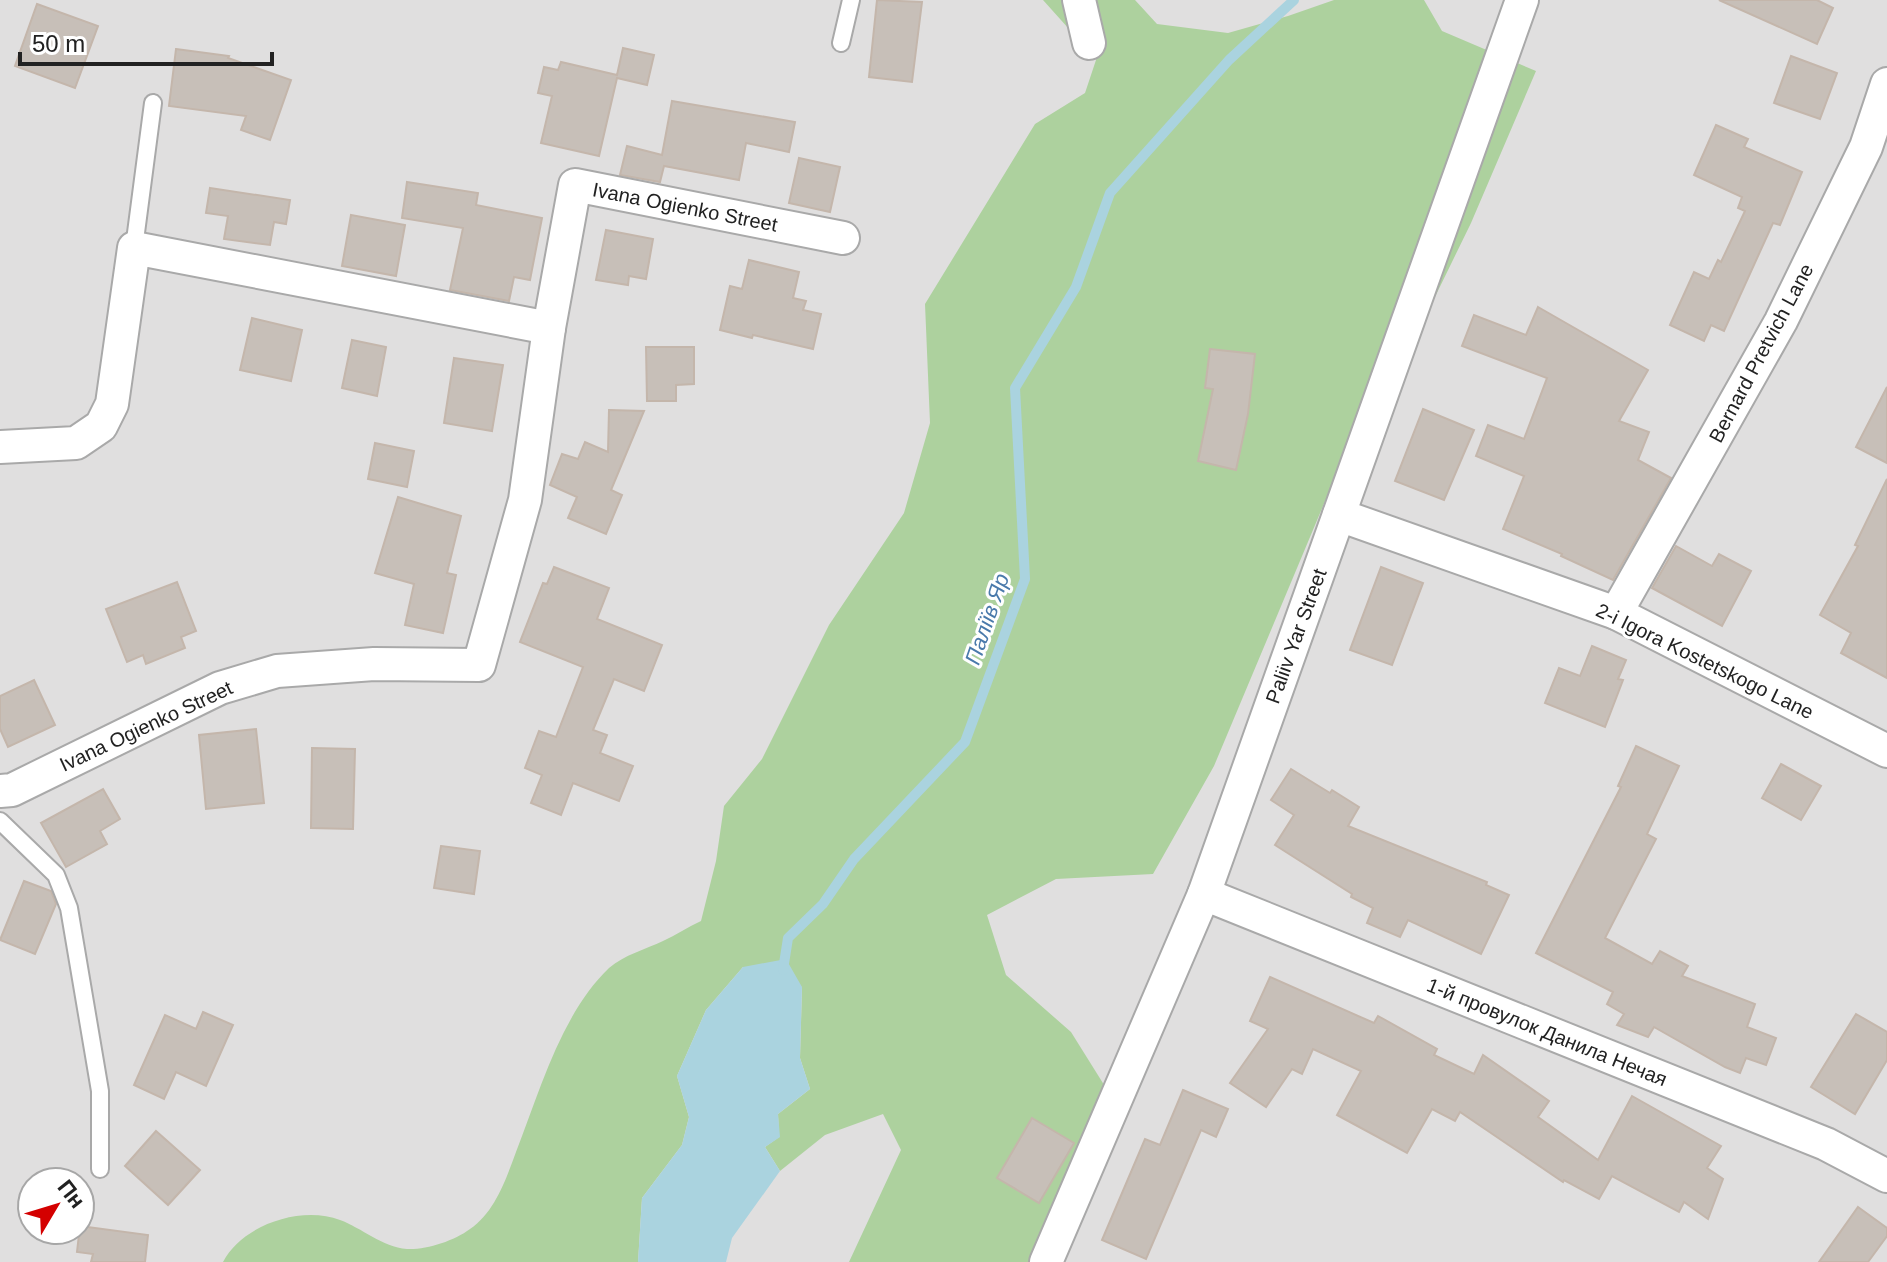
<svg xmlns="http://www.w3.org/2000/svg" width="1887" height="1262" viewBox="0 0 1887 1262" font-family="Arial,sans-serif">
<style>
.residential{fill:#e0dfdf;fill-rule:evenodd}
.forest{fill:#add19e}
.water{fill:#aad3df}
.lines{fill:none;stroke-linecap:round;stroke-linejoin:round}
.stream{stroke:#aad3df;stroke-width:10}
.building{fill:#c7bfb8;stroke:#c4b6ab;stroke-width:2}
.service-casing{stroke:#a9a9a9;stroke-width:20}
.minor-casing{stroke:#a9a9a9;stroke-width:36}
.service{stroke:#fff;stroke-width:16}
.minor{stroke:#fff;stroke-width:32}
.labels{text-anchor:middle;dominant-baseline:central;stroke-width:6;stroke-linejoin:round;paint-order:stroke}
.street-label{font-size:20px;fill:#222;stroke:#fff}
.water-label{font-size:22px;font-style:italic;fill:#4a7aab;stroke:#fff}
</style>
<rect width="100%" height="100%" fill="#f2efe9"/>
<!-- residential -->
<path class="residential" d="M 0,0 L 1887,0 L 1887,1262 L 0,1262 ZM 32,1182 L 80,1182 L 80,1230 L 32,1230 Z"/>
<!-- forest -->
<path class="forest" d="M 1043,0 L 1135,0 L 1157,24 L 1228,33 L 1288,16 L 1334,0 L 1424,0 L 1442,31 L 1536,71 L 1471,223 L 1432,303 L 1388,351 L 1214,766 L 1153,874 L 1056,879 L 987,915 L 1006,975 L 1071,1032 L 1106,1088 L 1035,1262 L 849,1262 L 901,1150 L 883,1114 L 825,1135 L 780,1171 L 765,1147 L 779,1137 L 778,1114 L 810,1089 L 800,1058 L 802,987 L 743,967 L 706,1010 L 677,1076 L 689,1117 L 682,1145 L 642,1198 L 638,1262 L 223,1262 C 242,1225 301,1205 340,1220 C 362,1228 382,1247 407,1249 C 426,1250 454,1241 470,1229 C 495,1212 506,1179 516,1152 C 540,1091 561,1014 609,968 C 624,955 646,949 663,941 C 676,935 688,927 701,921 L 716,861 L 724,806 L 762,759 L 829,625 L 904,513 L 930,423 L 925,304 L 1035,124 L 1085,93 L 1103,39 L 1069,29 Z"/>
<!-- water -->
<polygon class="water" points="786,959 802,987 800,1058 810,1089 778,1114 780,1137 765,1147 780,1171 732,1238 726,1262 638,1262 642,1198 682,1145 689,1117 677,1076 706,1010 743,967"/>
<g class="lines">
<!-- stream -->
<polyline class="stream" points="783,970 788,938 823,904 854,859 965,742 1025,579 1015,388 1076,287 1110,193 1229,60 1294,0"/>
</g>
<!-- building -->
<g class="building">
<polygon points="877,0 922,2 912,82 869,77"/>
<polygon points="1719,0 1817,0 1833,8 1817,44"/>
<polygon points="37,4 98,26 75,88 15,66"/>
<polygon points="623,48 654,55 647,85 617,78 599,156 541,143 552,96 538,93 544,67 558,70 561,62 617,75"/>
<polygon points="176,49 229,56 228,58 291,80 270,140 241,130 246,116 169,106"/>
<polygon points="1791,56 1837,73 1820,119 1774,103"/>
<polygon points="672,101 795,122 789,152 746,143 739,180 664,166 660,182 620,175 627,146 662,155"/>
<polygon points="1716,125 1748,139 1744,147 1802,172 1780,225 1773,223 1724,331 1711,325 1704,341 1670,325 1694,272 1709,279 1718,260 1721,262 1745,211 1738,208 1742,197 1694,175"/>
<polygon points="799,158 840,167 830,212 789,203"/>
<polygon points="407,182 478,193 476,205 542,218 530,280 514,277 509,301 450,290 463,228 402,218"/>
<polygon points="210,188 290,200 286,224 274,222 270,245 224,239 228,216 206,213"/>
<polygon points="351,215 405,225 396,276 342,266"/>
<polygon points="606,230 653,239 646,279 629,276 628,285 596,280"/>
<polygon points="749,260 799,272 793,298 806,301 803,310 821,314 813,349 753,335 752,338 720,330 730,286 742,289"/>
<polygon points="1538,307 1648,370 1619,421 1649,432 1638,460 1671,478 1613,580 1561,556 1562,554 1503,529 1524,476 1476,456 1488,425 1524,439 1547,378 1462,346 1474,315 1526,335"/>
<polygon points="252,318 302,330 291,381 240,370"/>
<polygon points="352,340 386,347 377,396 342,388"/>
<polygon points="646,347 694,347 694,384 676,385 676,401 647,401"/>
<polygon points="1210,349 1255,354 1248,414 1236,470 1198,461 1213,389 1205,388"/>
<polygon points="454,358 503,365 492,431 444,423"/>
<polygon points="1887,387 1887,463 1856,447"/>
<polygon points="1423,409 1474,430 1444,500 1395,481"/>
<polygon points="609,410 644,411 611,490 622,495 606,534 568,518 577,497 550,485 562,454 578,459 585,442 608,452"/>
<polygon points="375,443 414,451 407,487 368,479"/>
<polygon points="1887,479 1887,678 1841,653 1851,633 1820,615 1858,546 1855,545"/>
<polygon points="398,497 461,516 447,573 456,575 443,633 405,625 414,584 375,573"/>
<polygon points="1676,546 1712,566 1719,554 1751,571 1722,626 1652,588"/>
<polygon points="554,567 609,588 597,619 662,645 644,691 614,679 593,730 607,735 600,753 633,766 619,801 573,783 561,815 531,803 542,775 525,768 539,731 556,737 583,667 520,642 543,583 547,584"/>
<polygon points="1381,567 1423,583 1392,665 1350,650"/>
<polygon points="177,582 196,631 181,637 185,648 146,664 143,655 127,662 106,609"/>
<polygon points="1592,646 1626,660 1618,679 1623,680 1605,727 1545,703 1559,668 1580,676"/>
<polygon points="34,680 55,725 8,747 0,729 0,696"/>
<polygon points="256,729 264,803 206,809 199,735"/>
<polygon points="1636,746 1679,766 1647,834 1656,839 1605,938 1652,964 1660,951 1688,966 1682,976 1755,1004 1747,1027 1776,1038 1766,1065 1746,1058 1740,1073 1725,1067 1654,1027 1648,1037 1617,1025 1624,1014 1607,1004 1613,992 1536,953 1621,787 1618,786"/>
<polygon points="312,748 355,749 353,829 311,828"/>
<polygon points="1781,764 1821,786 1801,820 1762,798"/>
<polygon points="1291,769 1330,793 1332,790 1359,807 1348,826 1487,882 1486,885 1509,895 1481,954 1408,920 1400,937 1367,923 1373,908 1351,897 1352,894 1275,845 1294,815 1271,800"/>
<polygon points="103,789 120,819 100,831 107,844 66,867 41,823"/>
<polygon points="441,846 480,851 474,894 434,888"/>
<polygon points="24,881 51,891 56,904 35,954 0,940"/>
<polygon points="1270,977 1374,1023 1378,1016 1437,1049 1434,1055 1474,1074 1483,1055 1549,1101 1538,1117 1598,1160 1632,1096 1721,1146 1707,1168 1723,1179 1708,1219 1684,1202 1679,1212 1612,1176 1599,1199 1564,1180 1563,1182 1460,1112 1455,1121 1432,1109 1407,1153 1337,1115 1361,1071 1313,1049 1302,1074 1292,1069 1266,1107 1230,1083 1268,1029 1250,1021"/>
<polygon points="203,1012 233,1025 206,1086 176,1072 164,1099 134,1085 165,1015 196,1029"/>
<polygon points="1856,1014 1887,1032 1887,1060 1855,1114 1811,1087"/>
<polygon points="1183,1090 1228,1109 1216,1137 1201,1130 1146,1259 1102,1240 1145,1139 1160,1145"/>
<polygon points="1032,1118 1074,1143 1039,1203 997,1178"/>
<polygon points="156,1131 200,1170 168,1205 125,1166"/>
<polygon points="1858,1207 1887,1228 1887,1236 1868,1262 1819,1262"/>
<polygon points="80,1226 148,1235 145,1262 91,1262 93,1254 77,1252"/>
</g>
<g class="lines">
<!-- service casing -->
<g class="service-casing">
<g id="service">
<polyline points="841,43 851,0"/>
<polyline points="134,248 153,103"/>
<polyline points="0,821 56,875 69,908 100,1091 100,1169"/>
</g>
</g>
<!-- minor casing -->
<g class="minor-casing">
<g id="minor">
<polyline points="1079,0 1089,43"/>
<polyline points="0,447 76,443 101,426 112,404 134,248 549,328"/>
<polyline points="1339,515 1616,613 1887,751"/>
<polyline points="1616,613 1781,321 1866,147 1887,84"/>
<polyline points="0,791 12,790 220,688 277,671 374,664 479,665 525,500 549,328 575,185 843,238"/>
<polyline points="1204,894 1826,1144 1887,1176"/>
<polyline points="1046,1262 1204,894 1522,0"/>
</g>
</g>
<!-- service -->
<use href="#service" class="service"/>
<!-- minor -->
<use href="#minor" class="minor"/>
</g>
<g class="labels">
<!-- street labels -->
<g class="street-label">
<text transform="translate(685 207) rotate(11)">Ivana Ogienko Street</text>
<text transform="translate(1761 353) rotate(-62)">Bernard Pretvich Lane</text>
<text transform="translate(1296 636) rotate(-70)">Paliiv Yar Street</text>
<text transform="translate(1705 661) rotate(26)">2-i Igora Kostetskogo Lane</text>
<text transform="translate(146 726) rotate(-25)">Ivana Ogienko Street</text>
<text transform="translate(1547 1032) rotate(22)">1-й провулок Данила Нечая</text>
</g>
<!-- water labels -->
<g class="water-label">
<text transform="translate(987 619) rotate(-71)">Паліїв Яр</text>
</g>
</g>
<!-- north arrow -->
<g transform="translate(56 1206) rotate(52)"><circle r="38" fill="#ffffff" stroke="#a7a7a7" stroke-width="2"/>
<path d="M0-6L14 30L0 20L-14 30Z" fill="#d40000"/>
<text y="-12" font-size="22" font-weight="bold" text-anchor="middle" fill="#222222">Пн</text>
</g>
<!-- scale -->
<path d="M20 52v12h252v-12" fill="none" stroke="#222222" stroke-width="4"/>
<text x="32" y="52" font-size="24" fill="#222222" stroke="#ffffff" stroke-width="6" paint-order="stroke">50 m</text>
</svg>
